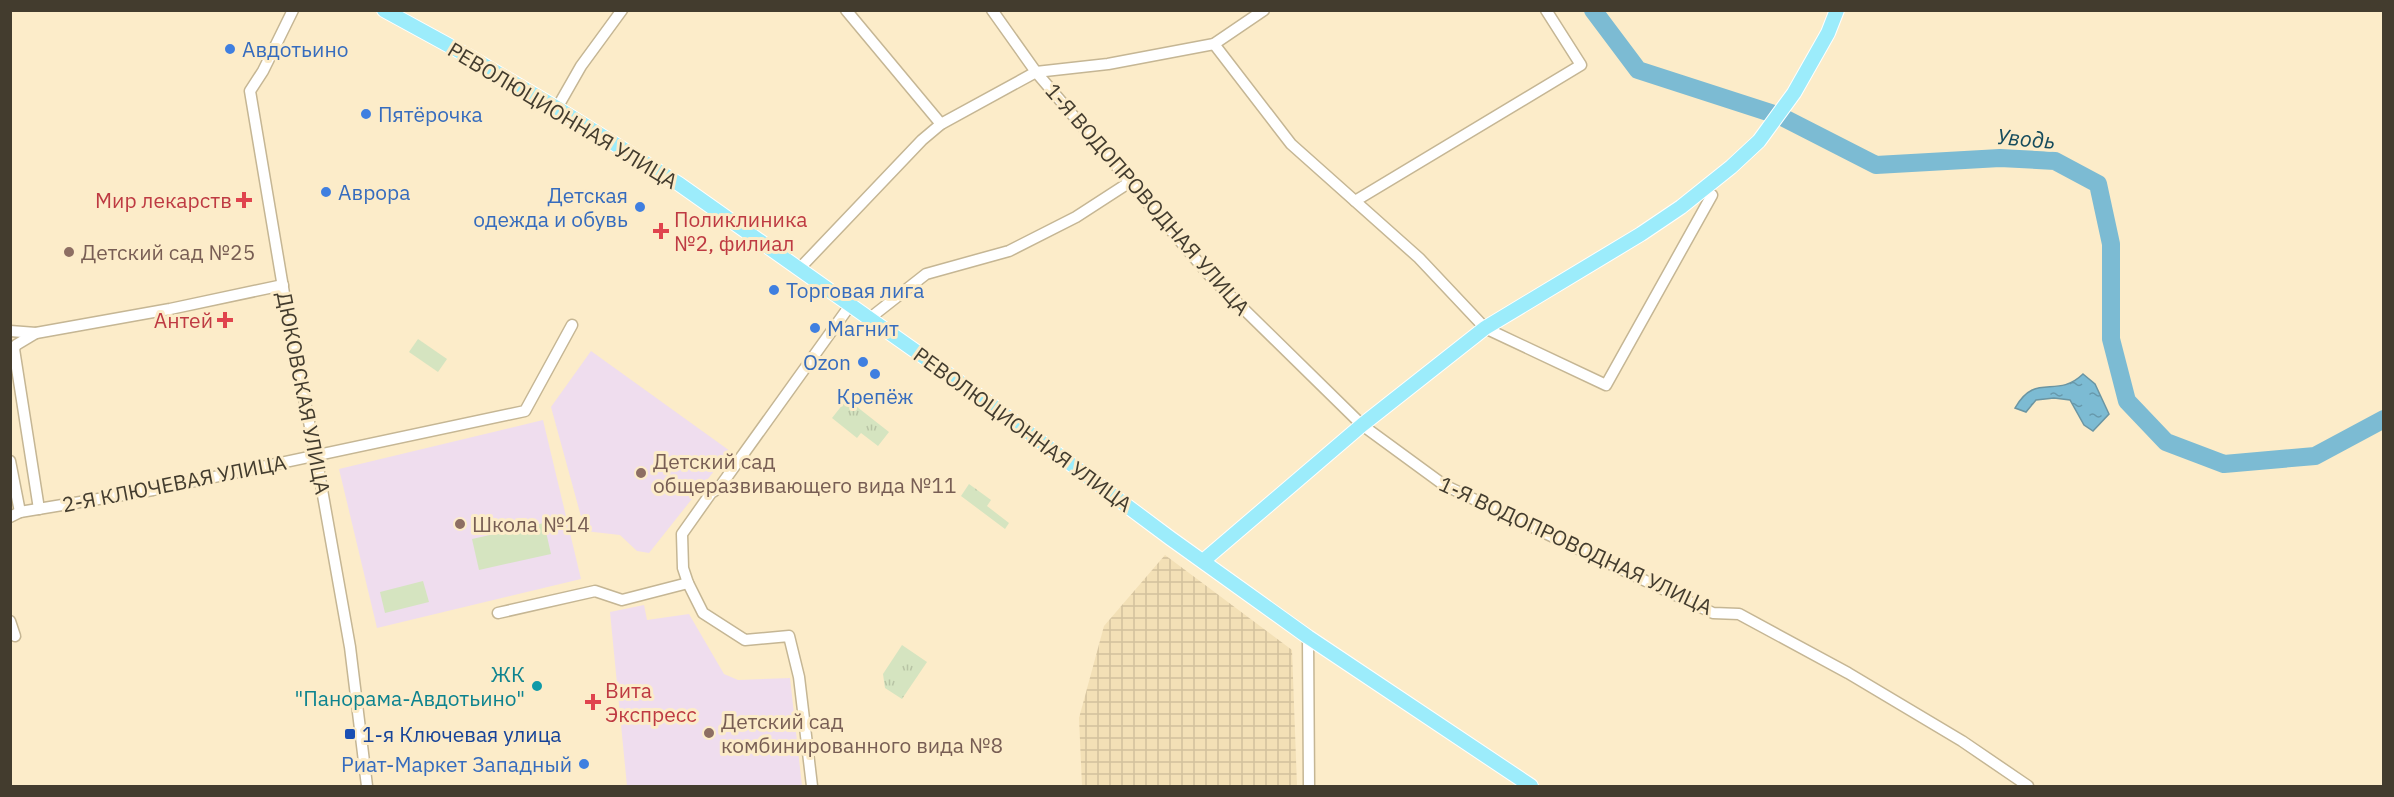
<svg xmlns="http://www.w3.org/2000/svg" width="2394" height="797" viewBox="0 0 2394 797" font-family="'IBM Plex Sans',sans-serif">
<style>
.industrial{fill:url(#industrial-grid)}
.education{fill:#efddee}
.grass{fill:url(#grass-tufts)}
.pitch{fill:#d5e4c0}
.water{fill:url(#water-ripples);stroke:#6b95a2;stroke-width:1.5}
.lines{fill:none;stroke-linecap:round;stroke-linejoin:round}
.river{stroke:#7cbbd3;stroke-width:18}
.minor-casing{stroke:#c5b694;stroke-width:13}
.major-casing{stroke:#fff;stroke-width:16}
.minor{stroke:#fff;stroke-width:10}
.major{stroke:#9cecfb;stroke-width:14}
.shop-dot{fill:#3f7fe0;stroke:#fcecc9;stroke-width:2}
.health-dot{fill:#e0444e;stroke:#fcecc9;stroke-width:2}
.education-dot{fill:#8d6e63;stroke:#fcecc9;stroke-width:2}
.culture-dot{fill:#0f9aa8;stroke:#fcecc9;stroke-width:2}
.transit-dot{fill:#1a4fb4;stroke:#fcecc9;stroke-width:2}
.labels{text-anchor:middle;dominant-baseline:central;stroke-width:6;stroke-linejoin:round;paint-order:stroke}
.shop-label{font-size:21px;fill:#366cbe;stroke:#fcecc9;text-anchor:start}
.street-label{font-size:21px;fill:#433c2e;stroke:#fcecc9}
.health-label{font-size:21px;fill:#be3a42;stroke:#fcecc9;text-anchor:end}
.education-label{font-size:21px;fill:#785e54;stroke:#fcecc9;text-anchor:start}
.culture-label{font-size:21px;fill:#0d838f;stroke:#fcecc9;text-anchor:end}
.transit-label{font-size:21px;fill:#164399;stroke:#fcecc9;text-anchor:start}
.water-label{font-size:22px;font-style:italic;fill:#164c5d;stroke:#fcecc9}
</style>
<defs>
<pattern id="industrial-grid" width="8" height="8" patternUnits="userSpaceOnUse" patternTransform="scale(1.5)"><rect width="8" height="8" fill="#f3e0b6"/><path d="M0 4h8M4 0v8" fill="none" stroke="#d2c19d"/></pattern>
<pattern id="grass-tufts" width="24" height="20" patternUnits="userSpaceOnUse" patternTransform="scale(1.5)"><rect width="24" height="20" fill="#d5e4c0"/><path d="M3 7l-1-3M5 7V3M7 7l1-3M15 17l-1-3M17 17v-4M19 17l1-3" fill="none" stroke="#b8c4a5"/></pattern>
<pattern id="water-ripples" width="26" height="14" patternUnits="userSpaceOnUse" patternTransform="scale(1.5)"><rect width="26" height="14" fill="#7cbbd3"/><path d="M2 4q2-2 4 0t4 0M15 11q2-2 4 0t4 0" fill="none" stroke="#6799ac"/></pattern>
</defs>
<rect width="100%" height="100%" fill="#fcecc9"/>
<!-- industrial -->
<polygon class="industrial" points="1165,555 1292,650 1297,786 1082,786 1079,718 1104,626"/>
<!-- education -->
<g class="education">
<polygon points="591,351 730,451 649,553 637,551 620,535 585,531 551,407"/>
<polygon points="543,420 581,579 377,628 339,469"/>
<polygon points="644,605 647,620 689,614 724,674 738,680 790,678 802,786 627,786 610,612"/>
</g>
<!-- grass -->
<g class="grass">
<polygon points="847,399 889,432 878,446 861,433 857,438 832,418"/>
<polygon points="969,484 991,500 987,506 1009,523 1005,529 961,496"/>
<polygon points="902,645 927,662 902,699 885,688 883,674"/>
</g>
<!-- pitch -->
<g class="pitch">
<polygon points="418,339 447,359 438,372 409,352"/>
<polygon points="544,523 551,554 479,570 472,539"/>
<polygon points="423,581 429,602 385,613 380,592"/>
</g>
<!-- water -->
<path class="water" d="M 2083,374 L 2095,384 L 2109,414 L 2093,431 L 2084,425 L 2070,400 L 2054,398 L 2036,400 L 2026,412 L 2015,408 C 2036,371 2056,400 2083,374 Z"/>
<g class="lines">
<!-- river -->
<polyline class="river" points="1593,10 1638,70 1780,116 1876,165 2000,158 2055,161 2098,184 2111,244 2111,339 2127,401 2166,442 2224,464 2315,456 2384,419"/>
<!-- minor casing -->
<g class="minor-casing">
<g id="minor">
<polyline points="293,10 263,71 250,91 290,329 316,456 350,647 367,786"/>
<polyline points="846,10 941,124"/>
<polyline points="992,10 1036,72 1210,276 1362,425 1444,485 1713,613 1739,614 1848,673 1962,741 2028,786"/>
<polyline points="1214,44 1291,144 1419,258 1485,328 1606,385 1712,195"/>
<polyline points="557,108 581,66 622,10"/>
<polyline points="1355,201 1581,65 1546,10"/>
<polyline points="800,268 922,140 941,124 1036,72 1108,64 1214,44 1264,10"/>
<polyline points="870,318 926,274 1009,251 1076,217 1130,182"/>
<polyline points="10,331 36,333 170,309 283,285"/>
<polyline points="36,333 16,345 14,349 39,509"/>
<polyline points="10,461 20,512"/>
<polyline points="10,517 20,512 153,490 525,411 572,325"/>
<polyline points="498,613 595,591 622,600 688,583"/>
<polyline points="10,621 15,636"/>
<polyline points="1308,637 1309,786"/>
<polyline points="812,786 799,677 789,636 745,640 703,613 688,583 683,568 682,534 711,493 719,488 851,304"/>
</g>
</g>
<!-- major casing -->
<g class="major-casing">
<g id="major">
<polyline points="384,10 470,57 557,108 679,184 989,403 1170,538 1308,637 1531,786"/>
<polyline points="1203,561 1362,425 1485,328 1641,234 1681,207 1731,167 1759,141 1794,93 1828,33 1837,10"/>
</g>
</g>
<!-- minor -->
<use href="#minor" class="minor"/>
<!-- major -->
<use href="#major" class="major"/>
</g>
<!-- markers -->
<g class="shop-dot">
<circle cx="230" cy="49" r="6"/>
<circle cx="366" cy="114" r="6"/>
<circle cx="326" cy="192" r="6"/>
<circle cx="640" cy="207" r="6"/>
<circle cx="774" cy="290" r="6"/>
<circle cx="815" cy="328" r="6"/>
<circle cx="863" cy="362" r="6"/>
<circle cx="875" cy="374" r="6"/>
<circle cx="584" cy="764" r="6"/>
</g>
<g class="health-dot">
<path d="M241 191h6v6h6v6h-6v6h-6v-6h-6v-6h6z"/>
<path d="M658 222h6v6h6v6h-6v6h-6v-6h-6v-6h6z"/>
<path d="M222 311h6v6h6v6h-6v6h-6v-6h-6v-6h6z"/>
<path d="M590 693h6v6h6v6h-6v6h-6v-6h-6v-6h6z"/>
</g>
<g class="education-dot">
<circle cx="69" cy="252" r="6"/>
<circle cx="641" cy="473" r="6"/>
<circle cx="460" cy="524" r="6"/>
<circle cx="709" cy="733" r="6"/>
</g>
<circle class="culture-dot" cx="537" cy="686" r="6"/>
<rect class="transit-dot" x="344" y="728" width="12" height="12" rx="3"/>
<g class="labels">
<!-- shop labels -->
<g class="shop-label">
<text x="242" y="49">Авдотьино</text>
<text x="378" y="114">Пятёрочка</text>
<text x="338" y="192">Аврора</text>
<text x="628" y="195" text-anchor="end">Детская<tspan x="628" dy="24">одежда и обувь</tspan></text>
<text x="786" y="290">Торговая лига</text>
<text x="827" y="328">Магнит</text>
<text x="851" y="362" text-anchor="end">Ozon</text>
<text x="875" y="396" text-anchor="middle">Крепёж</text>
<text x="572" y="764" text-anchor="end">Риат-Маркет Западный</text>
</g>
<!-- street labels -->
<g class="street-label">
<text transform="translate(563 115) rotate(31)">РЕВОЛЮЦИОННАЯ УЛИЦА</text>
<text transform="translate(1148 199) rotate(49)">1-Я ВОДОПРОВОДНАЯ УЛИЦА</text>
<text transform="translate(304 393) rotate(79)">ДЮКОВСКАЯ УЛИЦА</text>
<text transform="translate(1023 429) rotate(36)">РЕВОЛЮЦИОННАЯ УЛИЦА</text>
<text transform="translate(174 483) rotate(-11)">2-Я КЛЮЧЕВАЯ УЛИЦА</text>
<text transform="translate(1576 545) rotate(25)">1-Я ВОДОПРОВОДНАЯ УЛИЦА</text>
</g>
<!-- health labels -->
<g class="health-label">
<text x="232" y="200">Мир лекарств</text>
<text x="674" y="219" text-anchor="start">Поликлиника<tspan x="674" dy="24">№2, филиал</tspan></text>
<text x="213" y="320">Антей</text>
<text x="605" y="690" text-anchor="start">Вита<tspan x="605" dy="24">Экспресс</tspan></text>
</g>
<!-- education labels -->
<g class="education-label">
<text x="81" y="252">Детский сад №25</text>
<text x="653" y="461">Детский сад<tspan x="653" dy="24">общеразвивающего вида №11</tspan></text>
<text x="472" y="524">Школа №14</text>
<text x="721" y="721">Детский сад<tspan x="721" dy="24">комбинированного вида №8</tspan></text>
</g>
<!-- culture labels -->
<g class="culture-label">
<text x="525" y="674">ЖК<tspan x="525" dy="24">"Панорама-Авдотьино"</tspan></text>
</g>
<!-- transit labels -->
<g class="transit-label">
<text x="362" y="734">1-я Ключевая улица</text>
</g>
<!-- water labels -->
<g class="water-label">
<text transform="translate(2026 138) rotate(5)">Уводь</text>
</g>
</g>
<!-- border -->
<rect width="2394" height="797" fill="none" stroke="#433c2e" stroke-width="24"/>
</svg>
